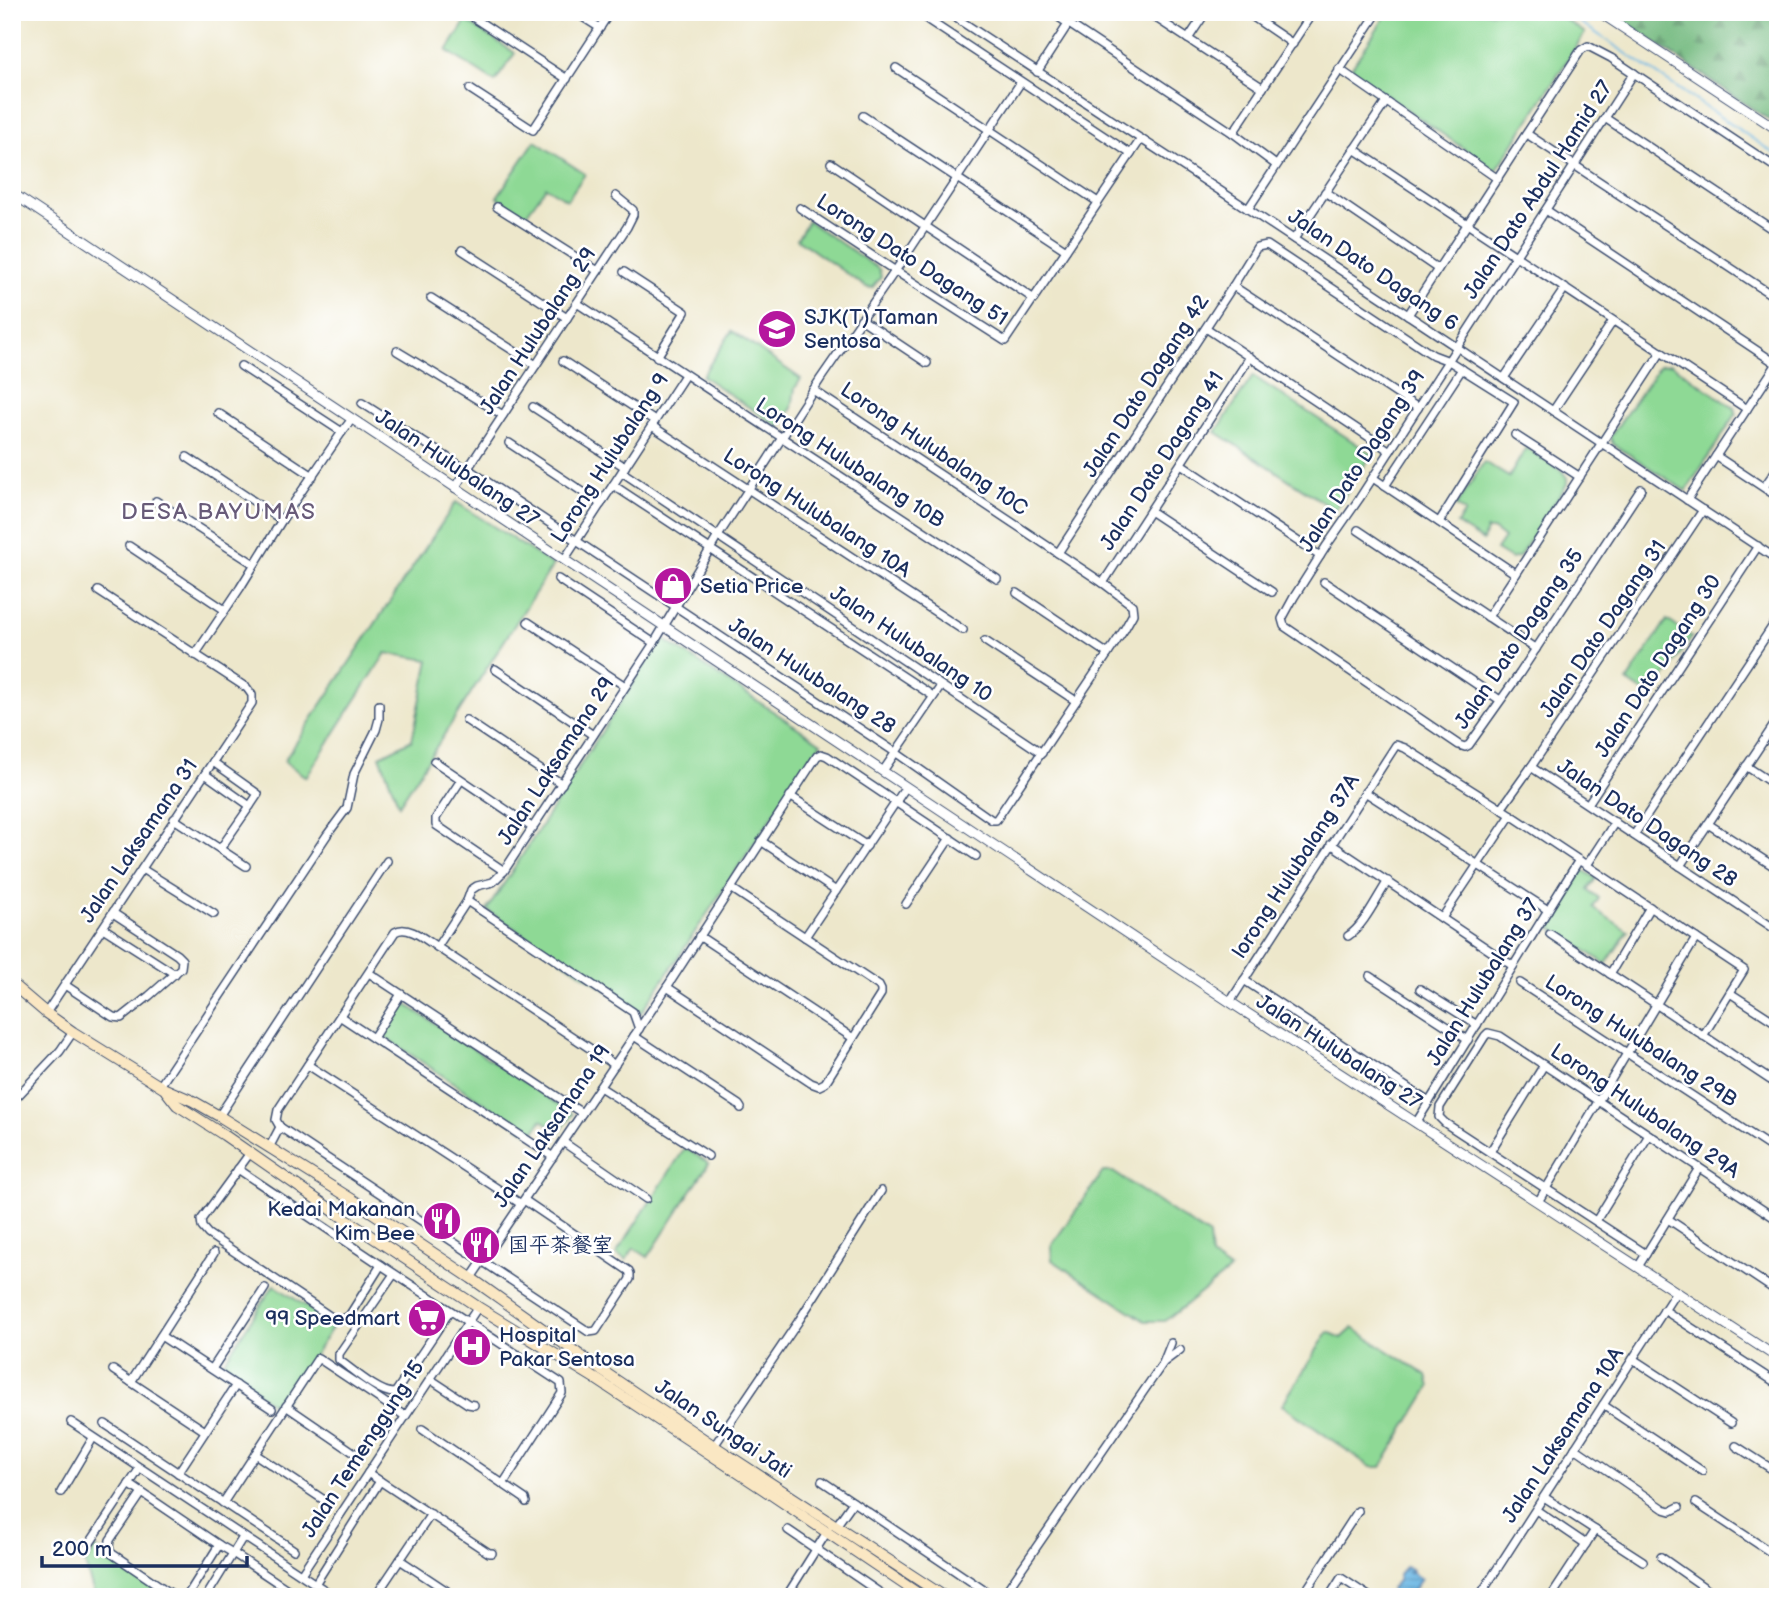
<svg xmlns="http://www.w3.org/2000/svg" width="1790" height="1609" viewBox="0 0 1790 1609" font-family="'Balsamiq Sans','LXGW WenKai TC',sans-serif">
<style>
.green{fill:#8ed995;stroke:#54847a;stroke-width:2}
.forest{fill:url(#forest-firs);stroke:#46746e;stroke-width:2}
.water{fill:url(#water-rules);stroke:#4373a1;stroke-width:2}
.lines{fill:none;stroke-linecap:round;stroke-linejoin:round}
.stream{stroke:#6bb7e4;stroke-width:2}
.minor-casing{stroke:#3a4b6e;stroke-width:10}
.tertiary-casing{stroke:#3a4b6e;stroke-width:11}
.secondary-casing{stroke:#3a4b6e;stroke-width:12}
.minor{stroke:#fff;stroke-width:7}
.tertiary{stroke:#fff;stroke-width:9}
.secondary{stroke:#fae7c3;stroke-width:10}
.labels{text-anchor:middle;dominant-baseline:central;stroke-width:5;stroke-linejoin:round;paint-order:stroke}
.street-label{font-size:21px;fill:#1b2f5e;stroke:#fff}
.poi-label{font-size:21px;fill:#1b2f5e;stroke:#fff;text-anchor:start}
.neighbourhood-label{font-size:23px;letter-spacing:2px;fill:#685b79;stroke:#fff}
</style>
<defs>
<pattern id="forest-firs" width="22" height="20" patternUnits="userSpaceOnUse" patternTransform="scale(1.75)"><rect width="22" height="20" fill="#72b97e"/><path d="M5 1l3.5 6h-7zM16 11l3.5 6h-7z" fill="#5d976a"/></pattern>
<pattern id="water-rules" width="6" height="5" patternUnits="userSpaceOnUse" patternTransform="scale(1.75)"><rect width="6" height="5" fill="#6bb7e4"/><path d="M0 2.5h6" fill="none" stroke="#5795bc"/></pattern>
</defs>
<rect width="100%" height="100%" fill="#fff"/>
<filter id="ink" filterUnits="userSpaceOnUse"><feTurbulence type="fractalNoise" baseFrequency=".0143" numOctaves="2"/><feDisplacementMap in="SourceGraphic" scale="14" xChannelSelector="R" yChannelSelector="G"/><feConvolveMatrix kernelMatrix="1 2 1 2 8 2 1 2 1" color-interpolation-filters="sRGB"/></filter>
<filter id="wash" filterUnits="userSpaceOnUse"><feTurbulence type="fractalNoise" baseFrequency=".00686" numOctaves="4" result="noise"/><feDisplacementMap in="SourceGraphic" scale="28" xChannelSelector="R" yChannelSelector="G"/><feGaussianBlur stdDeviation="1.57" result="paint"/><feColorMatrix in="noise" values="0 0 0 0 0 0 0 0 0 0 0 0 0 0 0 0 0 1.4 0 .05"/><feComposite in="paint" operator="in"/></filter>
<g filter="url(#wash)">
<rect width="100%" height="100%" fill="#ede7cb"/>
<!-- green -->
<g class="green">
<polygon points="1388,12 1554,12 1585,33 1496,171 1350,70"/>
<polygon points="466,21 515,53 495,82 447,51"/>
<polygon points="535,141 585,174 567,200 546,187 525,216 497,197"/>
<polygon points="808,221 879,269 881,277 872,288 866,287 797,239"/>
<polygon points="732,331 801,379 795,388 792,408 779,427 702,376"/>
<polygon points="1671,364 1734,408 1736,414 1686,491 1613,444 1610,437 1660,365"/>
<polygon points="1253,376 1372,454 1335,510 1216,432"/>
<polygon points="1526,448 1562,471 1567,478 1567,484 1519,557 1511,559 1496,550 1504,538 1494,530 1486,530 1483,541 1457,524 1465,512 1456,506 1484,462 1509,477"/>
<polygon points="456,502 553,565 399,805 380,756 412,740 429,660 386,653 306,777 284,761"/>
<polygon points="1667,620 1692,637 1651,697 1627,681"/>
<polygon points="662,638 821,743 641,1013 487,910"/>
<polygon points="1583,870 1596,878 1588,890 1599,898 1593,908 1628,931 1606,964 1547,925"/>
<polygon points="401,1001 573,1114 560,1132 542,1120 532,1135 380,1034"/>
<polygon points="685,1148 709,1163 648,1257 634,1248 626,1260 616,1254"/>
<polygon points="1103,1172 1113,1172 1209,1236 1211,1257 1230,1270 1172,1316 1164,1321 1145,1321 1052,1260 1051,1246"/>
<polygon points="274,1285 334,1325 279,1408 219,1369"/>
<polygon points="1353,1328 1427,1376 1430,1387 1381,1467 1371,1467 1282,1405 1328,1332 1342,1338"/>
<polygon points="95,1548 165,1597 95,1597 85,1564"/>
</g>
<!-- forest -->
<polygon class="forest" points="1610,12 1778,12 1778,126"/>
<!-- water -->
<polygon class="water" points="1406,1566 1411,1569 1408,1574 1412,1571 1412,1573 1421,1579 1408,1597 1396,1597 1392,1594 1391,1588 1398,1581 1399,1574"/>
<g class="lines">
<!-- stream -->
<polyline class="stream" points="1565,12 1778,156"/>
</g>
</g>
<g filter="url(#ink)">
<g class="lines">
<!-- minor casing -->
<g class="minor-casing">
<g id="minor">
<polyline points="575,12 600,28"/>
<polyline points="947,12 1248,209 1778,560"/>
<polyline points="1051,12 1233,133 1276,165"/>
<polyline points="1147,12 1263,88"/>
<polyline points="1246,12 1293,44"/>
<polyline points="474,18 567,79"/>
<polyline points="928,20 1131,154"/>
<polyline points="1188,39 1206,12"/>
<polyline points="896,68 1098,202"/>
<polyline points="1339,69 1498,179"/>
<polyline points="1037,72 1076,12"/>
<polyline points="1634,73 1359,499 1327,545 1294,597 1282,619 1284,626 1459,745 1465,747 1469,745 1520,673 1641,489"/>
<polyline points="470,89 533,130 610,12"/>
<polyline points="863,116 1066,250"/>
<polyline points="1605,118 1778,233"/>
<polyline points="1233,133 1313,12"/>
<polyline points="1527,134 1778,299"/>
<polyline points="1354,149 1747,409"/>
<polyline points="831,163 1034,299"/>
<polyline points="1325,192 1438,269"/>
<polyline points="497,207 598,271"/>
<polyline points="800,208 894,270 1005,341 1141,139"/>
<polyline points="1248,209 1378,12"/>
<polyline points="1546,210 1777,364"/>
<polyline points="1294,239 1386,102"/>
<polyline points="462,250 567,318"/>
<polyline points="624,272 685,312 657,357"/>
<polyline points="1233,286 1418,408"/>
<polyline points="431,298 536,365"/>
<polyline points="577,303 997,579"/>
<polyline points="1408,315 1581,50 1588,46 1611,58 1778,169"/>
<polyline points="861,319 927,363"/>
<polyline points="1206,328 1390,451"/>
<polyline points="397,351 503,415"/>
<polyline points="563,361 655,421"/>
<polyline points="241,366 342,432"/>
<polyline points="1504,378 1565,288"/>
<polyline points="362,403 467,470"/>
<polyline points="533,407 625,467"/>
<polyline points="1553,411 1613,321"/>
<polyline points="218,413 313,476"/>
<polyline points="652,426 963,630"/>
<polyline points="1515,435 1580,477"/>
<polyline points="509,443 601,504"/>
<polyline points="1716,456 1778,497"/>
<polyline points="187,457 282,520"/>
<polyline points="1181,464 1320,556"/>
<polyline points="468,469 895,752 992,820 996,820 1124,630 1133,614 1132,605 1103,583 813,390"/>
<polyline points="622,472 1042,753"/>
<polyline points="1373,478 1516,574"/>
<polyline points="613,485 933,696"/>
<polyline points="1385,486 1462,369"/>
<polyline points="1764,487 1778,467"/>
<polyline points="455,488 627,227 633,215 633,210 616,196"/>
<polyline points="1687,500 1778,362"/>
<polyline points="156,501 254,564"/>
<polyline points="1150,511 1272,592"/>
<polyline points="1358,530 1536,649"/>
<polyline points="129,546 225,610"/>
<polyline points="1058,553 1233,286 1257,247 1267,245 1425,350 1433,355 1449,361 1514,402 1439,522"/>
<polyline points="564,560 685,375"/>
<polyline points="558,579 654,643"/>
<polyline points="1324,582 1500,700"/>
<polyline points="1103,583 1250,357"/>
<polyline points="1017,593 1108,654"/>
<polyline points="1488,617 1661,352"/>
<polyline points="528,622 625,686"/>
<polyline points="985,641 1076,701"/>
<polyline points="195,655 240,588 282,520 342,432 352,419"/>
<polyline points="495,669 593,735"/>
<polyline points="466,720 562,784"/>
<polyline points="434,761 533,828"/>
<polyline points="1746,766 1778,787"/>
<polyline points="1531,767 1778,931"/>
<polyline points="883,771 941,686"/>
<polyline points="205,774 250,806 258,794 213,762"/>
<polyline points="461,780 436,818 436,825 504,871"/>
<polyline points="1365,792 1548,910"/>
<polyline points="790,796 867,846"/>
<polyline points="1588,804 1758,546"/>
<polyline points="1501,809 1531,767 1703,510"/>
<polyline points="174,819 246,866"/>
<polyline points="1708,824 1778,869"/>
<polyline points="1634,835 1778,618"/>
<polyline points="761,841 836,891"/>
<polyline points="1331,844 1513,966"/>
<polyline points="220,849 250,806"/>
<polyline points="1587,865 1615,822"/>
<polyline points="1680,866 1778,719"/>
<polyline points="142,869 214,914"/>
<polyline points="467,901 633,1012 639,1029"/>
<polyline points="906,904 950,838"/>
<polyline points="1442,918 1511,815"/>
<polyline points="103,928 175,974"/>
<polyline points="1550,934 1778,1085"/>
<polyline points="699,936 853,1038"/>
<path d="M 1348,936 C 1364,926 1377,897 1388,881"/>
<polyline points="805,937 906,787"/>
<polyline points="437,947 467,901 471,890 477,886 493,882 504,871 654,643 718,536 821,378 911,248 1021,82"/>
<polyline points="369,973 582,1113"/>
<polyline points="1610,974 1650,907"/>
<polyline points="1370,976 1468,1040"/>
<polyline points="1244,980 1429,1102"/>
<polyline points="1520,983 1778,1152"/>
<polyline points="65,985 113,1017 121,1018 149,996 181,968 182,960 177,955 113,913"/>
<polyline points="667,987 811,1083 819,1086 825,1083 881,994 881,990 879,986 731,888"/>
<polyline points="1420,989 1477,1025"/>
<polyline points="1730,993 1778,1024"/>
<polyline points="1230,1002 1396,745 1405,748 1511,815 1744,970 1703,1036"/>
<polyline points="46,1013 252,703 252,695 247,688 98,591"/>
<polyline points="341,1017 553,1157"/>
<polyline points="634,1036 739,1105 741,1108"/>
<polyline points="373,1038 401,994"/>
<polyline points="308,1065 521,1204"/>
<polyline points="160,1086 327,835 347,808 354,774 376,730 379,719 379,705"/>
<polyline points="600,1087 708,1156"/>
<polyline points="12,1102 60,1051 73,1032"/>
<polyline points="219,1116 387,861"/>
<polyline points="1416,1123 1579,860"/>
<polyline points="280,1127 589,1332 596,1331 630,1279 630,1274 629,1271 524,1200"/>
<path d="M 280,1127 L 276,1120 L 278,1110 L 395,932 C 408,924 426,940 437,947 L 615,1065"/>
<polyline points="563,1142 646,1199"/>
<polyline points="269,1148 280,1127"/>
<polyline points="1490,1152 1544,1065"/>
<polyline points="250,1153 201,1220 202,1227 208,1234 334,1319 341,1320 349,1316 381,1265"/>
<polyline points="238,1169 381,1265 561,1383 562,1393 503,1484"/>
<polyline points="1538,1202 1696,938"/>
<polyline points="1668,1219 1778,1292"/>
<polyline points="1596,1221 1649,1135"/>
<polyline points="1646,1254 1445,1123 1439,1117 1440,1107 1485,1036 1488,1033 1500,1036 1778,1220"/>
<polyline points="1638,1267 1699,1168"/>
<path d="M 394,1274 L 339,1354 L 339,1360 C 353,1370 380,1394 395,1393 L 450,1311"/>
<polyline points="471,1278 667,987 817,756 821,754 827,756 976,856"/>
<polyline points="1664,1310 1778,1384"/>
<polyline points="161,1336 272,1409"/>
<polyline points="1633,1359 1731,1423"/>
<polyline points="1164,1362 1180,1350"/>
<polyline points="212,1369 265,1288"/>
<polyline points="113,1370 205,1431"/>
<polyline points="430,1379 468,1404 474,1405"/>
<polyline points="131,1382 214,1253"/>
<polyline points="1603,1405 1702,1471"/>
<polyline points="286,1406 359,1456"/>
<polyline points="71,1422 335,1597"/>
<polyline points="105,1424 294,1550"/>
<polyline points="422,1429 525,1499 526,1502"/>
<polyline points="714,1446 798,1322 881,1191"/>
<polyline points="1736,1446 1778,1473"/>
<polyline points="1575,1448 1664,1509 1671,1511 1679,1507"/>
<polyline points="255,1454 327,1502"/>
<polyline points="178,1473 236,1385"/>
<polyline points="368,1473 489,1553 492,1553"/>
<polyline points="822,1481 994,1597"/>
<polyline points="129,1484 219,1545 233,1553 299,1597"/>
<polyline points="61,1492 93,1438"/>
<polyline points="142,1493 110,1540 109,1547 111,1553 170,1593 182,1597 189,1593 219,1545"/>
<polyline points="1544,1497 1643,1561"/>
<polyline points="223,1503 318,1358 405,1416"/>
<polyline points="1696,1503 1778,1557"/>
<polyline points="1536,1510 1586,1544"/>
<polyline points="836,1526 853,1502"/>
<polyline points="788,1530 886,1597"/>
<polyline points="86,1549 140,1468"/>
<polyline points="1661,1557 1718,1597"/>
<polyline points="400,1560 456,1597"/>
<polyline points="301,1574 478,1307"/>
<polyline points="315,1584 380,1481"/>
<polyline points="679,1596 681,1597"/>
<polyline points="206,1597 243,1537"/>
<polyline points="375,1597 431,1514"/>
<polyline points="786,1597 827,1532"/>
<polyline points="1002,1597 1163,1363 1171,1343"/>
<polyline points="1302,1597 1358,1511"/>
<polyline points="1329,1597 1341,1578 1370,1597"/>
<polyline points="1479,1597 1676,1292"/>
<polyline points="1551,1597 1595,1530"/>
</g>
</g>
<!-- tertiary casing -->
<g class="tertiary-casing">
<g id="tertiary">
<polyline points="1599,12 1778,130"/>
<polyline points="12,193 1230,1002 1778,1358"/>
<polyline points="1777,1597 1778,1595"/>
</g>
</g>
<!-- secondary casing -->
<g class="secondary-casing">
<g id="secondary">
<polyline points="12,984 46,1013 73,1032 163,1088 193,1101 219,1116 358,1203 471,1278 601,1370 714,1446 945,1597"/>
<polyline points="166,1091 177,1105 224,1135 345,1219 478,1307 596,1379 763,1489 923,1597"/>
</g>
</g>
<!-- minor -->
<use href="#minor" class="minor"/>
<!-- tertiary -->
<use href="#tertiary" class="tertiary"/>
<!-- secondary -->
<use href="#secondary" class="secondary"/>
</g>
</g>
<!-- icons -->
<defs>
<g id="school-disc" transform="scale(2.0125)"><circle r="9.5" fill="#b5179e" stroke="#fff"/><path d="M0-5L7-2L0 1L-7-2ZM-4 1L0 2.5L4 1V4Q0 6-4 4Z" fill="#fff"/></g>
<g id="shop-disc" transform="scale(2.0125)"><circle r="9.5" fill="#b5179e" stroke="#fff"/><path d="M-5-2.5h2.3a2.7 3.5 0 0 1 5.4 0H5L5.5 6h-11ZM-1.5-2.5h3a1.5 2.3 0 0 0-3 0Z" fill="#fff"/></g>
<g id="restaurant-disc" transform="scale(2.0125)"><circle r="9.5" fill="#b5179e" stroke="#fff"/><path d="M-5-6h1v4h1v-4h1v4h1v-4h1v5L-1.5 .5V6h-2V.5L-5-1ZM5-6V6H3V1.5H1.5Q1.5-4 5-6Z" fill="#fff"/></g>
<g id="supermarket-disc" transform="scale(2.0125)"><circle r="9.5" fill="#b5179e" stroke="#fff"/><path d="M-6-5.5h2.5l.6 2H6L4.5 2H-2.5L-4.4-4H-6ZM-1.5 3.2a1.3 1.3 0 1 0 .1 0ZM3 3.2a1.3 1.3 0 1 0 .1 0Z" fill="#fff"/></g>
<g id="hospital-disc" transform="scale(2.0125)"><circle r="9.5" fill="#b5179e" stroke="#fff"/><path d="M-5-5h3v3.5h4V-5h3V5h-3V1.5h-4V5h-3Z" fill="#fff"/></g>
</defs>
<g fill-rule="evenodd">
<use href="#school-disc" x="777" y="329"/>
<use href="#shop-disc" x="673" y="586"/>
<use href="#restaurant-disc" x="442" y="1221"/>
<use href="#restaurant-disc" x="481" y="1245"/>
<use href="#supermarket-disc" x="427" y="1318"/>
<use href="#hospital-disc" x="472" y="1347"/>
</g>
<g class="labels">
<!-- street labels -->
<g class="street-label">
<text transform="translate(1538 190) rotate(-57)">Jalan Dato Abdul Hamid 27</text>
<text transform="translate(912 260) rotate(33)">Lorong Dato Dagang 51</text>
<text transform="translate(1373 270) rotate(34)">Jalan Dato Dagang 6</text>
<text transform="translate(538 331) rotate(-57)">Jalan Hulubalang 29</text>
<text transform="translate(1146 386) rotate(-57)">Jalan Dato Dagang 42</text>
<text transform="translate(934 449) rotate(34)">Lorong Hulubalang 10C</text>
<text transform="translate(610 458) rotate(-57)">Lorong Hulubalang 9</text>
<text transform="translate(1162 461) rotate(-57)">Jalan Dato Dagang 41</text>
<text transform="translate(1362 461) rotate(-57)">Jalan Dato Dagang 39</text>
<text transform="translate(850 463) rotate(33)">Lorong Hulubalang 10B</text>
<text transform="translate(457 468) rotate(34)">Jalan Hulubalang 27</text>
<text transform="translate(817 513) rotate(33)">Lorong Hulubalang 10A</text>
<text transform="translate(1603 629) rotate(-56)">Jalan Dato Dagang 31</text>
<text transform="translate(1519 639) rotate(-56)">Jalan Dato Dagang 35</text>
<text transform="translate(911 644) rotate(34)">Jalan Hulubalang 10</text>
<text transform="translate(1658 666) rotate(-57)">Jalan Dato Dagang 30</text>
<text transform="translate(812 676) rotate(33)">Jalan Hulubalang 28</text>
<text transform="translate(556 761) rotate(-57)">Jalan Laksamana 29</text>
<text transform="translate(1647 823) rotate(34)">Jalan Dato Dagang 28</text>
<text transform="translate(139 841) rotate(-56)">Jalan Laksamana 31</text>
<text transform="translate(1296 866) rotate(-57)">lorong Hulubalang 37A</text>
<text transform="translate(1483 982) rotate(-58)">Jalan Hulubalang 37</text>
<text transform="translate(1641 1041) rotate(33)">Lorong Hulubalang 29B</text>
<text transform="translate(1339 1052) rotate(33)">Jalan Hulubalang 27</text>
<text transform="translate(1645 1111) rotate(34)">Lorong Hulubalang 29A</text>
<text transform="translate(552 1126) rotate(-56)">Jalan Laksamana 19</text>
<text transform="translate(723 1429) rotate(34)">Jalan Sungai Jati</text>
<text transform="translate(1563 1435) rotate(-57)">Jalan Laksamana 10A</text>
<text transform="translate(363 1449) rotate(-57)">Jalan Temenggung 15</text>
</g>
<!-- poi labels -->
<g class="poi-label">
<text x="804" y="317">SJK(T) Taman<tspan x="804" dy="24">Sentosa</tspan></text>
<text x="700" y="586">Setia Price</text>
<text x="415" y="1209" text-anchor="end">Kedai Makanan<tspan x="415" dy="24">Kim Bee</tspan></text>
<text x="508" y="1245">国平茶餐室</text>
<text x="400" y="1318" text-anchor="end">99 Speedmart</text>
<text x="499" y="1335">Hospital<tspan x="499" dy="24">Pakar Sentosa</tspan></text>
</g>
<!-- neighbourhood labels -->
<g class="neighbourhood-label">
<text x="219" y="512">DESA BAYUMAS</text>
</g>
</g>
<!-- margin -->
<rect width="1790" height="1609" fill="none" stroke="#fff" stroke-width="42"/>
<!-- scale -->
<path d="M42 1556v10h205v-10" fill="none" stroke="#1b2f5e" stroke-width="3.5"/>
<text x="52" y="1556" font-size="21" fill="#1b2f5e" stroke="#ffffff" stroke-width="5" paint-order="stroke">200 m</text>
</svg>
